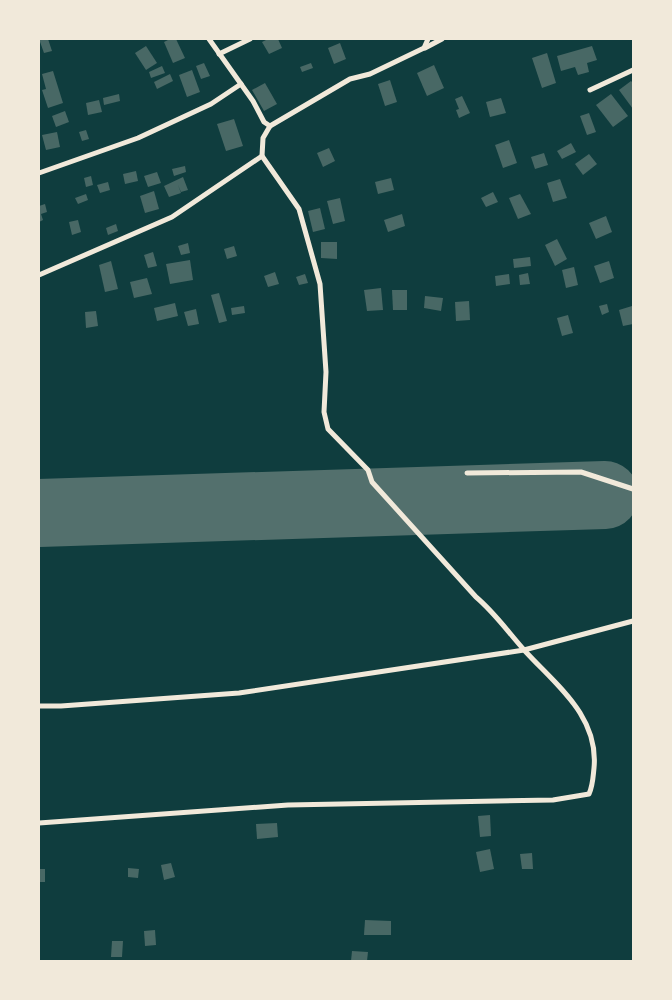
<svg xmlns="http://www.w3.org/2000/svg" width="672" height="1000" viewBox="0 0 672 1000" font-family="Ubuntu,sans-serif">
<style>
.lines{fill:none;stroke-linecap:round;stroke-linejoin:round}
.runway{stroke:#53706d;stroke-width:68}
.building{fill:#486865}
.minor{stroke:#f1e9da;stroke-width:5}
</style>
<rect width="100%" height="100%" fill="#0f3d3e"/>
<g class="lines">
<!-- runway -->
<polyline class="runway" points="39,513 605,495"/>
</g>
<!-- building -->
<g class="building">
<polygon points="39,39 48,39 52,51 44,53"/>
<polygon points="170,39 176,39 185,58 173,63 164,42"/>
<polygon points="268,39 278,39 282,48 269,54 262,42"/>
<polygon points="340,43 346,59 334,64 328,48"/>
<polygon points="146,46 157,63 146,70 135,53"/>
<polygon points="592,46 597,60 587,63 589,72 578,75 575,67 561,71 557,56"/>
<polygon points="547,53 556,83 542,88 532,58"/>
<polygon points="204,63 210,76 201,79 196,66"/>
<polygon points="311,63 313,68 302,72 300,67"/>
<polygon points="434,65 444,88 427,96 417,73"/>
<polygon points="162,66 165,73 151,78 149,72"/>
<polygon points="192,70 200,92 187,97 179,75"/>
<polygon points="53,71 63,103 48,108 42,90 46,89 42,74"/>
<polygon points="170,74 173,81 157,89 154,82"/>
<polygon points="390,80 397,102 385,106 378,84"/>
<polygon points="631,81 633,83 633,109 619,90"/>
<polygon points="265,83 277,104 264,111 252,90"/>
<polygon points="119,94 120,101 104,105 103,98"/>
<polygon points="611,94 628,116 613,127 596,105"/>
<polygon points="462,96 470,113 459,118 456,110 459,109 455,99"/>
<polygon points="501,98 506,113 490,117 486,102"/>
<polygon points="99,100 102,112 88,115 86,103"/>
<polygon points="65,111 69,122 56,127 52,116"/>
<polygon points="589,113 596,132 587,135 580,116"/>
<polygon points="234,119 243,146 226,151 217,124"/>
<polygon points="86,130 89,139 82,141 79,132"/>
<polygon points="57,132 60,147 46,150 42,135"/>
<polygon points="509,140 517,163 503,168 495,145"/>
<polygon points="571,143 576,152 562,159 557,151"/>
<polygon points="329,148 335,161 323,167 317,153"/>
<polygon points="544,153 548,165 535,169 531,157"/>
<polygon points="589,154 597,164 583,175 575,164"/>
<polygon points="185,166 186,172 174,176 172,169"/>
<polygon points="136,171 138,181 125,184 123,174"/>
<polygon points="157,172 161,183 148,187 144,176"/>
<polygon points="91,176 93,185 86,187 84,178"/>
<polygon points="183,177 188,190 181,192 178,185 181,193 169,197 164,186"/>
<polygon points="391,178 394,190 378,194 375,182"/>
<polygon points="560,179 567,198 553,202 547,183"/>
<polygon points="108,182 110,190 100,193 97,185"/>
<polygon points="154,191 159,209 145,213 140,196"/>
<polygon points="493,192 498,202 486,207 481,198"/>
<polygon points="86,194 88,200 78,204 75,198"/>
<polygon points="520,194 531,214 518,219 509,198"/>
<polygon points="340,198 345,221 333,224 327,201"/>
<polygon points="45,204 47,212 41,214 43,220 39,222 39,206"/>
<polygon points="320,208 325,229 313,232 308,211"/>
<polygon points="402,214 405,226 388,232 384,220"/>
<polygon points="606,216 612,232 596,239 589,223"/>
<polygon points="78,220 81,232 72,235 69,222"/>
<polygon points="116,224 118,231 108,235 106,228"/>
<polygon points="557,239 567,259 555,266 545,245"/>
<polygon points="321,242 337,242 337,259 321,258"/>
<polygon points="188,243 190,253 181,255 178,246"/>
<polygon points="234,246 237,256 227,259 224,249"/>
<polygon points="153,252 157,266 148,268 144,255"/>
<polygon points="530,257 531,266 514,268 513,259"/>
<polygon points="190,260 193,280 170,284 166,264"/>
<polygon points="111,261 118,289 105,292 99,265"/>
<polygon points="609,261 614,278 600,283 594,266"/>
<polygon points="574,267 578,285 566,288 562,270"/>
<polygon points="275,272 279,284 268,287 264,276"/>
<polygon points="528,273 530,284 520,285 519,275"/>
<polygon points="305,274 308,283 299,285 296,277"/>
<polygon points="509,274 510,284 496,286 495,276"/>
<polygon points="147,278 152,294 134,298 130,282"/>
<polygon points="381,288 383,310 367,311 364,290"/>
<polygon points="392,290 407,290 407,310 393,310"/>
<polygon points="219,293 227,321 219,323 211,295"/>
<polygon points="425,296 443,298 441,311 424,308"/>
<polygon points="469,301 470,320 456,321 455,302"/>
<polygon points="175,303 178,316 157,321 154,308"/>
<polygon points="607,304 609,312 602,315 599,306"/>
<polygon points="244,306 245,313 232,315 231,308"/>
<polygon points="632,306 633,324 623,326 619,310"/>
<polygon points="196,309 199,324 188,326 184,312"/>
<polygon points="96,311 98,326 86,328 85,312"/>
<polygon points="568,315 573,333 562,336 557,318"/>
<polygon points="490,815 491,836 480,837 478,816"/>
<polygon points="277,823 278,837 257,839 256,824"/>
<polygon points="490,849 494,869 480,872 476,852"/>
<polygon points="532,853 533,869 522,869 520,854"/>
<polygon points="171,863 175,877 164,880 161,865"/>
<polygon points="128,868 139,869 138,878 128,877"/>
<rect x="39" y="869" width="6" height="13"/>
<polygon points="365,920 391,921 391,935 364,935"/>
<polygon points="155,930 156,945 145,946 144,931"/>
<polygon points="112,941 123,941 122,957 111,957"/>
<polygon points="352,951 368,952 367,961 351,961"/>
</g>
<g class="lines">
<!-- minor -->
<g class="minor">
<polyline points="209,39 253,101 264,122 270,126 350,79 370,74 424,48 428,39"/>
<polyline points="425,48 442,39"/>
<polyline points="219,54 250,39"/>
<polyline points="590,90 633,70"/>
<polyline points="39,173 138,138 211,104 241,84"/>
<polyline points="39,275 172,217 262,156"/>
<polyline points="467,473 581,472 633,489"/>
<polyline points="39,706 61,706 239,693 524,650 633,621"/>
<path d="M 39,823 L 288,805 L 553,800 L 589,794 C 593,785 593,777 594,768 C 599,716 556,685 525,651 C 508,632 495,613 476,597 L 372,482 L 368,470 L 328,429 L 324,412 L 326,372 L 320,284 L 299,209 L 262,156 L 263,138 L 270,126"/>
</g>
</g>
<!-- border -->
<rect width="672" height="1000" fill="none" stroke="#f1e9da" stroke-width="80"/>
</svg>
